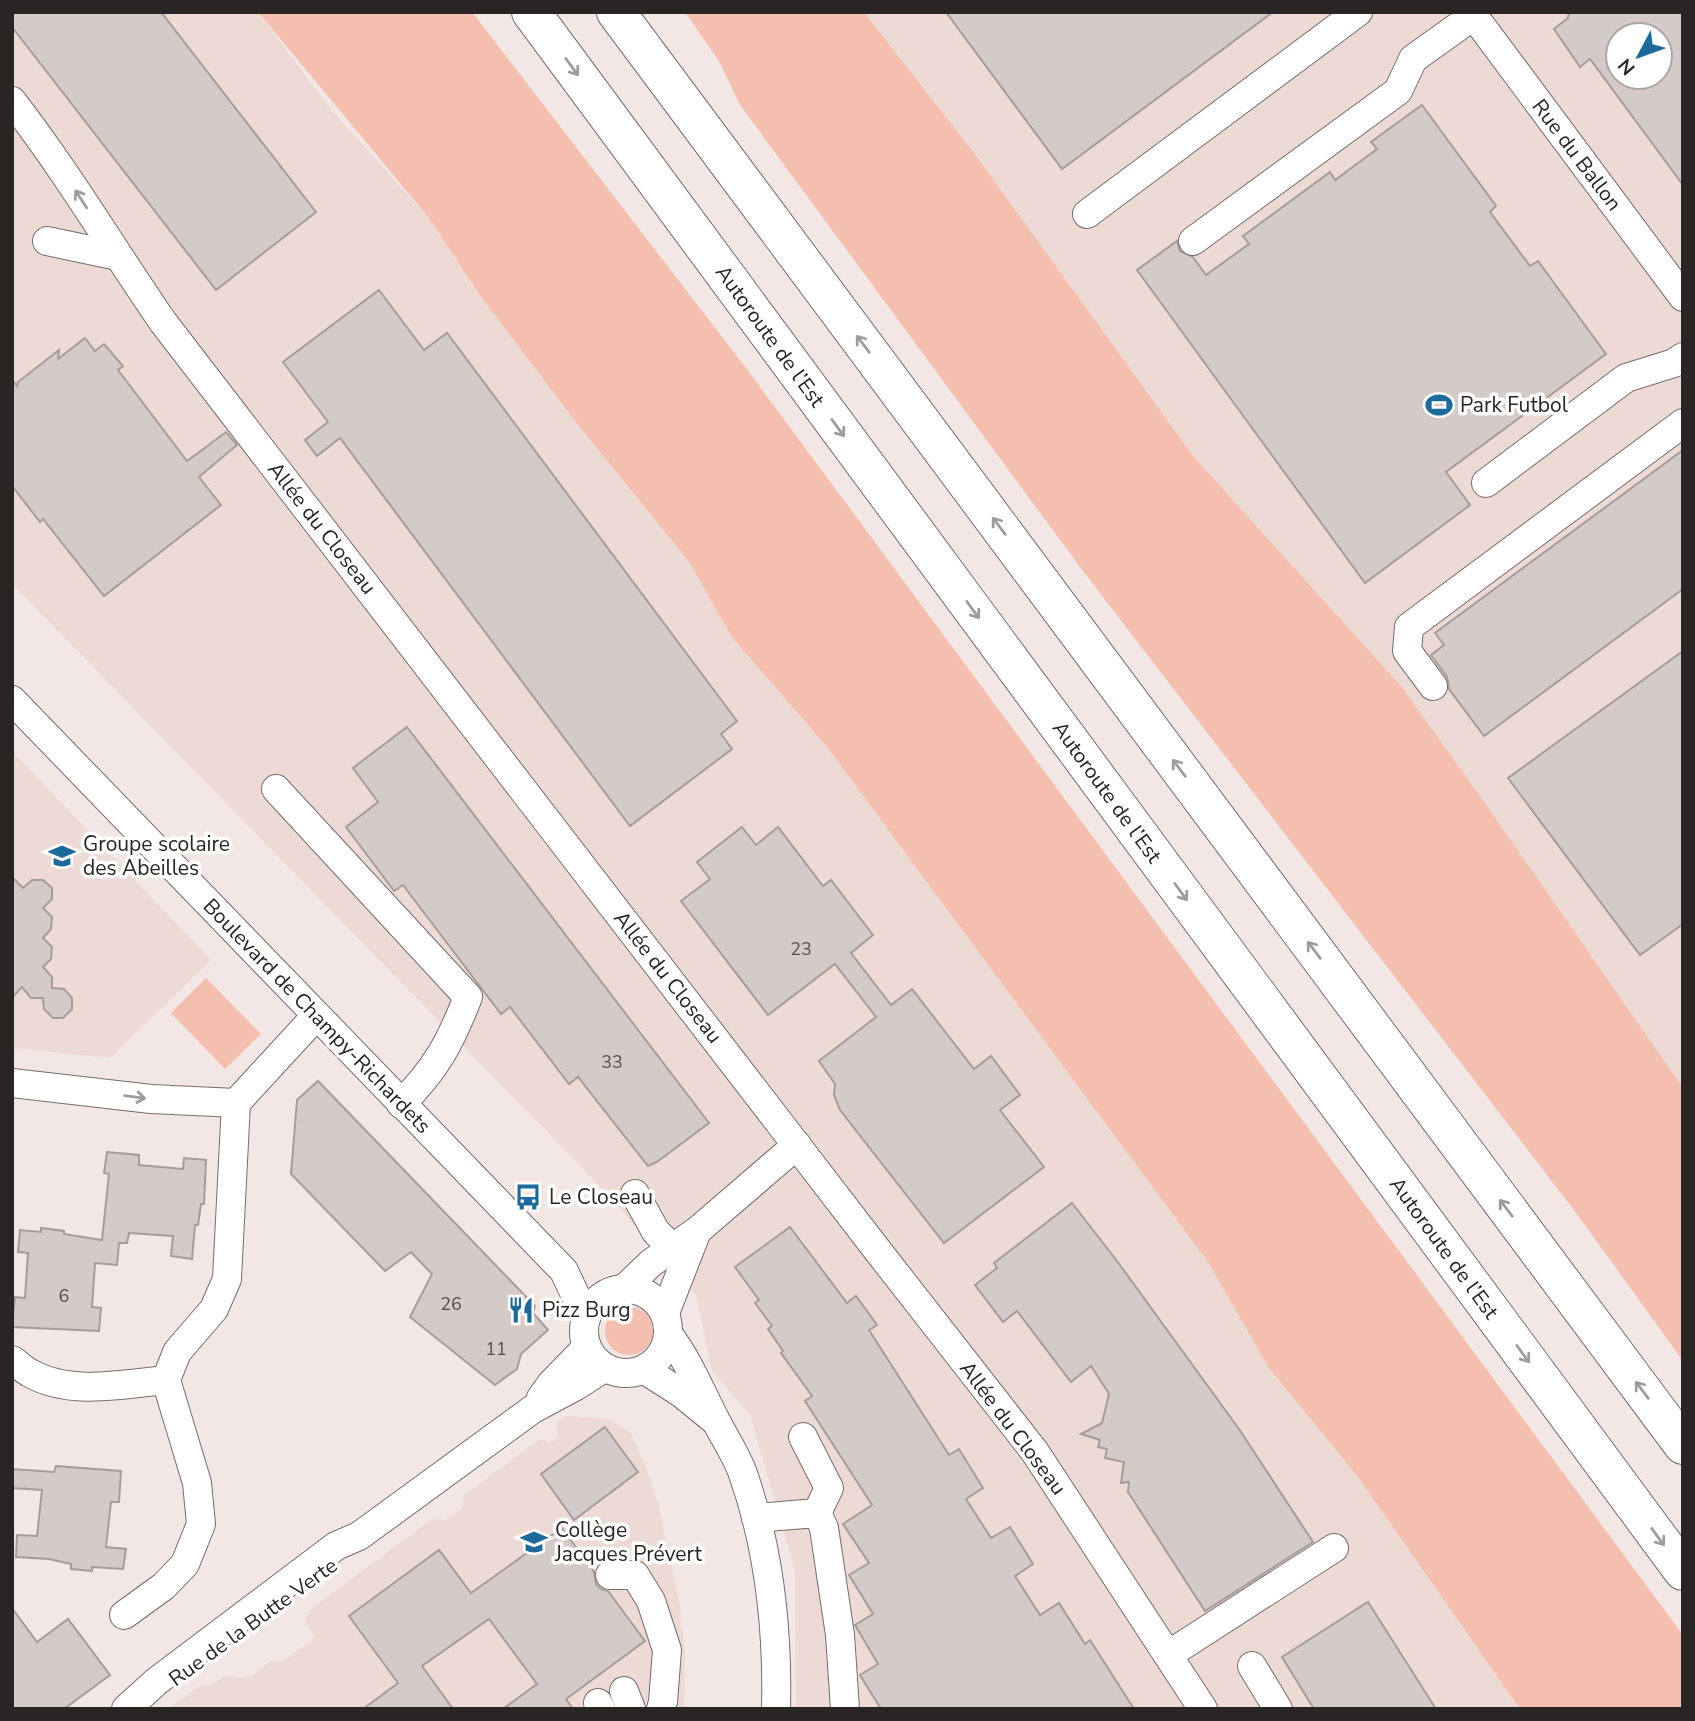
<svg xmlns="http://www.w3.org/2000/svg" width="1695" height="1721" viewBox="0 0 1695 1721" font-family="'Nunito Sans',sans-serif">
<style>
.built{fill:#eddad4;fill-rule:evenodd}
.green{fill:#f4bfaf}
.building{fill:#d4cac7;stroke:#a69d9a;stroke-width:2;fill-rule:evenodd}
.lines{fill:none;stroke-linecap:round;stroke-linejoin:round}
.minor-casing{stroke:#766d6b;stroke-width:30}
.highway-casing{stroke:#766d6b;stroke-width:40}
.minor{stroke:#fff;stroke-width:28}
.highway{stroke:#fff;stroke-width:38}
.oneway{stroke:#9f9d9c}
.labels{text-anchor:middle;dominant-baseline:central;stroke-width:7;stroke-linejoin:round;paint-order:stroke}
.number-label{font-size:18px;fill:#544e4d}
.street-label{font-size:21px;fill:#292524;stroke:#fff}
.poi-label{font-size:21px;fill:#292524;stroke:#fff;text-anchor:start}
</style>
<rect width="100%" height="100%" fill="#f2e7e4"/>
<!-- built -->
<g class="built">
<polygon points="12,12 258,12 332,111 429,218 579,426 690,563 731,636 827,747 1208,1262 1269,1368 1358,1477 1520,1709 796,1709 795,1570 750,1415 712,1371 696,1295 596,1182 12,584"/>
<path d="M 864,12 L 1683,12 L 1683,1088 L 1492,813 L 1401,686 L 1194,457 L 974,153 ZM 1618,35 L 1660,35 L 1660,77 L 1618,77 Z"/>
<polygon points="12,751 211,960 110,1058 12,1048"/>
<polygon points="568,1416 608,1419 631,1433 647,1470 658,1503 679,1600 685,1654 684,1709 168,1709 202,1684 206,1687 227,1676 243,1678 251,1676 271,1661 281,1662 315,1638 305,1620 310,1610 432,1519 445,1520 462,1509 463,1496 538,1440 544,1440 549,1443 558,1437 556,1427 558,1421"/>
</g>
<!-- green -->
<g class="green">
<polygon points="258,12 472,12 746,368 1683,1635 1683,1709 1520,1709 1358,1477 1269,1368 1208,1262 827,747 731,636 690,563 579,426 484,301 429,218"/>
<polygon points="685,12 864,12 974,153 1194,457 1401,686 1492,813 1683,1088 1683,1361 1577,1214 1083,571 740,105 719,61"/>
<polygon points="206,978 261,1034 225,1069 171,1013"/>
<circle cx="629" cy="1331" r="24"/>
</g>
<!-- building -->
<g class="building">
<polygon points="12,12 161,12 316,212 216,290 12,27"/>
<polygon points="946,12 1273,12 1062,169"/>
<path d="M 1569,12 L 1683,12 L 1683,185 L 1590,59 L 1580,67 L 1554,29 L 1568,18 ZM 1618,35 L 1660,35 L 1660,77 L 1618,77 Z"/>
<polygon points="1422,105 1496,206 1490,212 1530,266 1538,261 1606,354 1446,472 1470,505 1365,583 1137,270 1177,241 1180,251 1193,257 1206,275 1249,244 1243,236 1330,172 1335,180 1377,149 1371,142"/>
<polygon points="379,290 424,350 447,333 737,721 721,734 732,749 630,826 340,438 317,456 305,440 328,422 283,362"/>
<polygon points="85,338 95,351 104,344 123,366 118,370 187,461 226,432 237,445 199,477 221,505 104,596 43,519 40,522 12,486 12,380 17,386 18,382 59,350 58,359"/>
<polygon points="1683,450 1683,589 1484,736 1449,689 1447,677 1431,655 1444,645 1435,633"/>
<polygon points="1683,651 1683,924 1640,955 1508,778"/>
<polygon points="407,727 709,1123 657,1162 648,1166 578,1077 569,1084 510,1007 501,1014 403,885 394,891 346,827 378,802 353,768"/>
<polygon points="742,827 756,845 778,827 823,886 831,880 873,935 851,953 891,1005 912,989 974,1069 991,1056 1020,1095 1000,1110 1044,1167 944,1243 840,1110 834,1095 835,1084 819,1061 876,1017 835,964 768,1015 681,901 710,879 697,862"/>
<polygon points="12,877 23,888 32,880 43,880 52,888 52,899 43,908 52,917 51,929 43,938 52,947 51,959 43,967 52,977 52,988 64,989 72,998 72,1009 63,1018 53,1018 44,1009 43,998 31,998 22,987 12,998"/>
<polygon points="318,1081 535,1306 533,1313 548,1330 521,1354 517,1369 495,1385 410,1317 432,1274 411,1252 385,1271 291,1174 297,1100"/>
<polygon points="107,1152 139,1155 139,1165 183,1169 184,1158 206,1160 204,1204 201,1204 198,1225 195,1225 192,1259 171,1256 173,1236 129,1233 127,1243 119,1243 117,1265 95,1263 92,1307 101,1308 99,1331 12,1327 15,1297 25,1298 28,1253 18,1252 20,1230 41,1232 41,1228 64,1231 64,1234 102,1240 109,1174 104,1173"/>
<polygon points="1072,1203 1117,1261 1239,1429 1313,1542 1205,1611 1128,1492 1129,1482 1121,1483 1124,1462 1105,1458 1107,1449 1098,1447 1100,1440 1081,1434 1102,1423 1109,1394 1091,1366 1071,1382 1017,1311 1003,1322 975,1285 997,1268 994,1263"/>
<polygon points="790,1227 847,1303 856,1296 877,1325 869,1330 949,1455 959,1449 983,1488 966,1499 991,1538 1010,1527 1033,1564 1015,1576 1040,1615 1059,1603 1085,1644 1090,1640 1134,1709 881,1709 860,1675 878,1664 855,1625 873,1614 849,1575 869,1563 843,1524 872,1505 805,1401 812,1396 781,1353 783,1351 768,1329 772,1326 755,1303 759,1300 735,1267"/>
<polygon points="605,1427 638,1472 574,1520 541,1474"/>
<polygon points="56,1466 121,1471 119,1502 111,1502 106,1547 126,1549 123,1569 92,1567 92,1571 71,1569 71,1564 49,1559 16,1557 17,1535 37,1536 42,1490 12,1488 12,1469 54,1472"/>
<polygon points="562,1528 594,1572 596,1584 601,1589 608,1591 645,1641 566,1699 573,1709 503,1709 537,1684 489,1619 422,1666 453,1709 363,1709 398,1683 349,1616 439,1550 471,1593"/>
<polygon points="1368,1602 1436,1709 1314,1709 1282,1657"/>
<polygon points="12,1608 37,1642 68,1619 110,1675 64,1709 12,1709"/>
</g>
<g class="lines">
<!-- minor casing -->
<g class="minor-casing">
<g id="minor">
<polyline points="1471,12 1683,297"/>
<path d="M 12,101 C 67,172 112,248 163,322 L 878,1251 L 1035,1452 L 1203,1709"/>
<polyline points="1087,214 1358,12"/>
<polyline points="47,241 118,256"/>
<polyline points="1193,241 1398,91 1413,59 1473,16"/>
<polyline points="1486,483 1626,378 1674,363 1683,357"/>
<polyline points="1433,686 1407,651 1409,627 1683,423"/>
<polyline points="12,700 564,1271 586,1318"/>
<path d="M 276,789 L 468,997 C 450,1043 436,1069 401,1104"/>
<polyline points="12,1083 151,1099 236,1103"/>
<polyline points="635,1194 656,1232 672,1247"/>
<circle cx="626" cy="1331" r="42"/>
<polyline points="624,1289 651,1263 697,1231 797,1145"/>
<polyline points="665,1313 697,1231"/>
<path d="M 669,1335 C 689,1362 700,1390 715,1419 C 724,1437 735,1453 742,1471 C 769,1547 778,1629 776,1709"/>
<path d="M 12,1360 C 18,1364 24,1370 30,1373 C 70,1396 124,1384 166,1380"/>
<polyline points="645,1370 681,1393 713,1419"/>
<polyline points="541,1398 551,1384 587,1347"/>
<polyline points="803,1437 829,1488 817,1513"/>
<polyline points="756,1518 817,1513 824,1528 840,1635 845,1709"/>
<polyline points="610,1575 635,1575 651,1601 667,1650 663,1702 661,1709"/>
<polyline points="124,1615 164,1586 185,1564 201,1524 197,1483 166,1380 177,1352 214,1309 227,1279 236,1103 316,1016"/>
<polyline points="1168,1655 1334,1548"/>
<polyline points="1252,1666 1278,1709"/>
<polyline points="624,1691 631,1709"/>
<polyline points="598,1703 601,1709"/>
<polyline points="126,1709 157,1681 336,1546 359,1536 533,1409 576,1386 604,1368"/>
</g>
</g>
<!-- highway casing -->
<g class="highway-casing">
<g id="highway">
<polyline points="531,12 1683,1571"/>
<polyline points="616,12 1683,1445"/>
</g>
</g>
<!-- minor -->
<use href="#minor" class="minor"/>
<!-- highway -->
<use href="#highway" class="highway"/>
</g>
<!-- one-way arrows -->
<defs><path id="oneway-shaft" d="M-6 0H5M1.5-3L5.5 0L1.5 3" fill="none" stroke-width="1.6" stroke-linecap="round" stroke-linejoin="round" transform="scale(1.75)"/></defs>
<g class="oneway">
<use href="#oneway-shaft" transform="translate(572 67) rotate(54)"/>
<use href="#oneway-shaft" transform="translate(81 199) rotate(-123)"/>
<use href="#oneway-shaft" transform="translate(863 344) rotate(-127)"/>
<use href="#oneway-shaft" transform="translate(838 428) rotate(54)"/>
<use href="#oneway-shaft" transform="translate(999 526) rotate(-127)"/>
<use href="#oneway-shaft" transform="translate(973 610) rotate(54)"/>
<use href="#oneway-shaft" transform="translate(1179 768) rotate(-127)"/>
<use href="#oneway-shaft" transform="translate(1181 892) rotate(54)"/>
<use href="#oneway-shaft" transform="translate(1314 950) rotate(-127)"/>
<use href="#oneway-shaft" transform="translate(135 1097) rotate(7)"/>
<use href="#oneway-shaft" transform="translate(1506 1208) rotate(-127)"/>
<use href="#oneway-shaft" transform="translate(1523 1354) rotate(54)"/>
<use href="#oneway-shaft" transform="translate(1642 1390) rotate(-127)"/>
<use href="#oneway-shaft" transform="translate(1658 1537) rotate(54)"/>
</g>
<!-- icons -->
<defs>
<g id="stadium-bare" transform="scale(2.1)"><path d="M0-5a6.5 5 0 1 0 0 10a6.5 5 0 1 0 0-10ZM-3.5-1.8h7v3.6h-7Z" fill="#1c6a9c" stroke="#fff" stroke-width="2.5" paint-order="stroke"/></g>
<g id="school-bare" transform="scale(2.1)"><path d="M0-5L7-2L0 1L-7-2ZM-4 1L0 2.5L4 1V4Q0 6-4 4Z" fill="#1c6a9c" stroke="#fff" stroke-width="2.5" paint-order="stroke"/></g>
<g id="bus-bare" transform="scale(2.1)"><path d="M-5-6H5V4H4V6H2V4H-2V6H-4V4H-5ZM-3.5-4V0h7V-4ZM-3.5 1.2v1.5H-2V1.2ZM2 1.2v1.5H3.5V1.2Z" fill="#1c6a9c" stroke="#fff" stroke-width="2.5" paint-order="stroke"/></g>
<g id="restaurant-bare" transform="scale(2.1)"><path d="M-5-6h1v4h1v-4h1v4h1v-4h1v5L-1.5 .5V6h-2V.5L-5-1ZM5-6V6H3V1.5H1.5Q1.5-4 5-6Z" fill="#1c6a9c" stroke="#fff" stroke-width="2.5" paint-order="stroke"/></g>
</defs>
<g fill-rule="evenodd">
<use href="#stadium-bare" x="1439" y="405"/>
<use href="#school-bare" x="62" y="856"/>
<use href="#bus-bare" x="528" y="1197"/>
<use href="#restaurant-bare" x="521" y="1310"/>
<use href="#school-bare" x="534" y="1542"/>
</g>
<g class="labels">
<!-- number labels -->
<g class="number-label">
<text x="801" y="949">23</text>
<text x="612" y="1062">33</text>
<text x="64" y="1296">6</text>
<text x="451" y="1304">26</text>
<text x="496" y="1349">11</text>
</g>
<!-- street labels -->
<g class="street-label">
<text transform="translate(1577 155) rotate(53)">Rue du Ballon</text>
<text transform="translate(770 336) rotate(54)">Autoroute de l’Est</text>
<text transform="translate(322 528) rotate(52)">Allée du Closeau</text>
<text transform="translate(1107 792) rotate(54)">Autoroute de l’Est</text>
<text transform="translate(668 977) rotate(52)">Allée du Closeau</text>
<text transform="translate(317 1016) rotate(46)">Boulevard de Champy-Richardets</text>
<text transform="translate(1444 1248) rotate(54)">Autoroute de l’Est</text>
<text transform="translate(1013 1428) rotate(53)">Allée du Closeau</text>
<text transform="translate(253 1622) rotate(-36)">Rue de la Butte Verte</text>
</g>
<!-- poi labels -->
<g class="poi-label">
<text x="1460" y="405">Park Futbol</text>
<text x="83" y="844">Groupe scolaire<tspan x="83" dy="24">des Abeilles</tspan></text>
<text x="549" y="1197">Le Closeau</text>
<text x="542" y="1310">Pizz Burg</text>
<text x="555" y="1530">Collège<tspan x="555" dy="24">Jacques Prévert</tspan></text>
</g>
</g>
<!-- border -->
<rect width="1695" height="1721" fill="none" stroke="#292524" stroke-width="28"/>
<!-- north arrow -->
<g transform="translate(1639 56) rotate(229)"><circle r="33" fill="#ffffff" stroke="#a9a8a7" stroke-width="2"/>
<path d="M0-5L12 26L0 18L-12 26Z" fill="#1c6a9c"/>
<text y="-10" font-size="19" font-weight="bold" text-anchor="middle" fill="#292524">N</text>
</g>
</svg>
